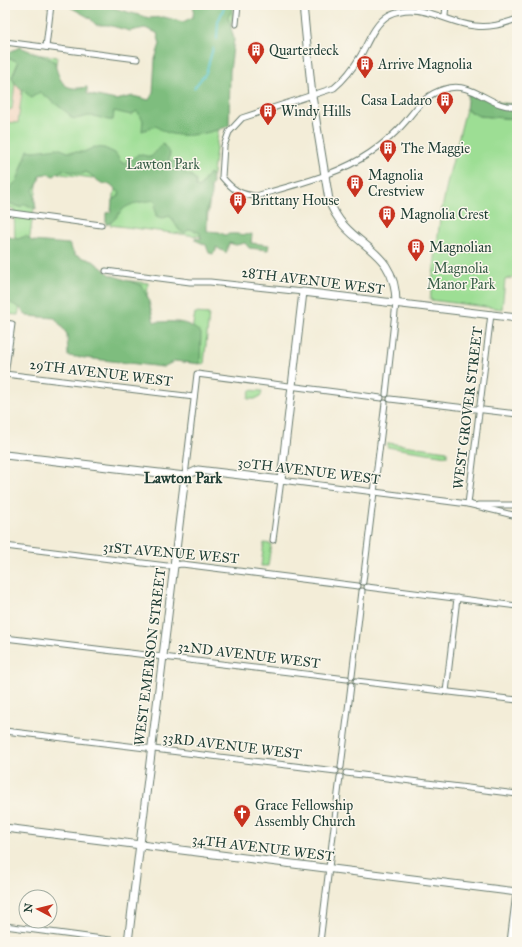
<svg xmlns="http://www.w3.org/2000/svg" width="522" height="947" viewBox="0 0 522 947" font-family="'IM FELL Great Primer',serif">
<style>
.built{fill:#f2d4be}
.green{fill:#9dde94;stroke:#5e8e64}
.forest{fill:#7ebd7e;stroke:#4e7d59}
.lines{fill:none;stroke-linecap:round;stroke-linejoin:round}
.stream{stroke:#5dc9d4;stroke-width:2}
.street-casing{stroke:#697b6d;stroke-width:7}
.secondary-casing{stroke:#697b6d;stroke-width:9}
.street{stroke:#fff;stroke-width:5}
.secondary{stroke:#fff;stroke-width:7}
.labels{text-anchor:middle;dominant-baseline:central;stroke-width:3;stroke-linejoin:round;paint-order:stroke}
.poi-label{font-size:14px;fill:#1f3d34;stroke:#fbf7ec;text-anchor:start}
.park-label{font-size:14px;fill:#385d47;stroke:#fbf7ec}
.street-label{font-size:14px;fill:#1f3d34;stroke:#fbf7ec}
.neighbourhood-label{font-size:15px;font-weight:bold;fill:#1f3d34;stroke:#fbf7ec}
</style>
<rect width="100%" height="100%" fill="#fbf7ec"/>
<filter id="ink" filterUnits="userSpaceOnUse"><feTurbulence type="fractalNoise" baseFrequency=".025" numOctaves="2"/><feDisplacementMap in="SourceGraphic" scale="8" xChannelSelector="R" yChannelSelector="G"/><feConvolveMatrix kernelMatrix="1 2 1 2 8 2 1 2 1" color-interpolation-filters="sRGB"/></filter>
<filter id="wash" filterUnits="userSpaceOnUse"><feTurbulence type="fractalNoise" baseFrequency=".012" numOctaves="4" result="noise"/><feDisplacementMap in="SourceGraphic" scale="16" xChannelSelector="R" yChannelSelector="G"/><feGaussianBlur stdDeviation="0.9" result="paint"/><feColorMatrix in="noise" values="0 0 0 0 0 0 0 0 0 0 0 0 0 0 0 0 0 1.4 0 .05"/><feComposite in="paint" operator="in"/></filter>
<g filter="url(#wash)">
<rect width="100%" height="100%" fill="#f3edd8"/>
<!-- built -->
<polygon class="built" points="5,51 27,53 18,124 5,122"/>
<!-- green -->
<g class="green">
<polygon points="234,5 205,237 110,225 116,181 39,171 29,243 97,277 148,283 145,325 192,330 195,313 209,314 204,364 140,355 57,312 20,306 18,315 7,314 15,242 14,209 5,207 5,122 18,123 27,53 57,57 51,99 160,113"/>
<polygon points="5,55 7,55 6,58 15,60 18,63 12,77 15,84 12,109 5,111"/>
<polygon points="466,109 479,116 517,119 517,276 505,280 502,309 430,300 440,219 448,179"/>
<polygon points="250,390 262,391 261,396 255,399 248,399"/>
<polygon points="388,443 447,451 447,456 387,447"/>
<polygon points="264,543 271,544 268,566 261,566"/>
</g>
<!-- forest -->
<g class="forest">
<path d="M 70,5 L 103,5 L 149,18 L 164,17 L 183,22 L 193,17 L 194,5 L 235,5 L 228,17 L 234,39 L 230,71 L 229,126 C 208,134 173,142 156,126 L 142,131 L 143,120 L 137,111 L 131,115 L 114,111 L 113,120 C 105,121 99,116 91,116 C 84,116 79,120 71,118 L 69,114 L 40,92 L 31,98 C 25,90 15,87 12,77 L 18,63 L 15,60 L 6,58 L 7,53 L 20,47 L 54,61 C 60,82 63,92 87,87 L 87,94 L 116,100 L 133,96 L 149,100 L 153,93 L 155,59 L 160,44 L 157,33 L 145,28 L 130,31 L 108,25 L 96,25 L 90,18 L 70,7 Z"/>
<polygon points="468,91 502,103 517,104 517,119 479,116 466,109"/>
<path d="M 163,144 L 170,153 L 169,159 L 171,162 L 175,161 L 187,175 L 191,175 L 196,181 L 196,187 L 199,188 L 209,173 L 212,175 L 213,183 L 210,188 L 212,195 L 207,208 L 207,231 L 219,232 L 225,235 C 234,232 243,236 252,234 L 251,243 L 269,245 L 268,250 L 249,248 L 245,243 L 236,245 L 229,243 L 226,253 L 216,247 L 216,251 L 213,254 L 209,253 L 206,245 L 195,240 L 195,238 L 201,239 L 200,233 L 190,229 L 184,233 L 179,230 L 170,216 L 162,218 L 156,216 L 155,206 L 157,204 L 155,200 C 144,202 131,202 122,210 C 116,217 115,221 106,225 L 106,213 L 111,212 L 112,200 L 118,197 L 120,193 L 110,184 C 98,185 96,177 86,172 L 82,174 L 62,170 L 54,176 L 47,174 L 40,175 L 39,181 L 33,190 L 36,209 L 25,204 L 20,207 L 5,202 L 5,192 L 17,181 L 28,150 L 34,151 L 58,148 L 68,152 L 84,152 L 94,147 L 104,148 L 115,153 L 121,162 L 125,164 L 128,159 L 132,160 L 138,154 L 151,157 Z"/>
<path d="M 5,236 L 18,239 L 26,236 L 32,241 L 69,244 L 75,255 L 93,261 L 111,275 L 141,285 L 148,298 L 154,322 C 174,322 185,319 201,333 L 200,364 L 175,361 L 163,367 L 68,356 L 67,334 L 55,318 L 27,316 L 20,308 L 5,300 Z"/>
</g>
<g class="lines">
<!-- stream -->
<g class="stream">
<polyline points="217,39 218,22 225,5"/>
<polyline points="194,88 206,73 213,48"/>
</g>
</g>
</g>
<g filter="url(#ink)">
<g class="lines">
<!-- street casing -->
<g class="street-casing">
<g id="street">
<polyline points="445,16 446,5"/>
<path d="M 517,19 C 503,24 490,28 475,26 C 446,23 419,0 389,15 C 375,23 368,42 361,55 C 354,67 345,79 334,88 L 242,118 L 229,132 L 224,146 L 222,177 C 232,189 240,195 256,196 C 296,184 336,176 370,153 C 383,144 396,133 406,121 C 418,106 426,94 445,89 C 474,80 491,110 517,106"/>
<polyline points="236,24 238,5"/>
<polyline points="5,42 137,59"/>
<polyline points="46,47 51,5"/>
<polyline points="5,212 101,225"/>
<polyline points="106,271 190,282 210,282 303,292"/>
<polyline points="5,323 12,324 5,375"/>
<polyline points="5,374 194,397"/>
<polyline points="386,394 396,303"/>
<polyline points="390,399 517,414"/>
<polyline points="185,476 197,374 381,398"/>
<polyline points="470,504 468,504 491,314"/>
<polyline points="478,505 517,505"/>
<polyline points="273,540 281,480 468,504 517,516"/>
<polyline points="5,546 167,566 182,564 358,586"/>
<polyline points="363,582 385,403"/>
<polyline points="367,587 517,606"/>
<polyline points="5,638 347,679"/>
<polyline points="352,676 362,591"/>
<polyline points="356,681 517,700"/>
<polyline points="446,692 457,598"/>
<polyline points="5,731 336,771"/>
<polyline points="341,767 351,685"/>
<polyline points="346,773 517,794"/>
<polyline points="5,926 125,942"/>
<polyline points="320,942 340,777"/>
<polyline points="510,942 517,885"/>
</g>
</g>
<!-- secondary casing -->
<g class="secondary-casing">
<g id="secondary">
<path d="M 303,5 L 312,96 L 329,200 C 346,249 396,244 396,303"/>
<polyline points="5,455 185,476 198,470 281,480 303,292 517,318"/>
<polyline points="5,828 517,892"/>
<polyline points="128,942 185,476"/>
</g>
</g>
<!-- street -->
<use href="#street" class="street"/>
<!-- secondary -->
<use href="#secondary" class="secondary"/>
</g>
</g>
<!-- icons -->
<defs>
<g id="building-pin" transform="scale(0.9)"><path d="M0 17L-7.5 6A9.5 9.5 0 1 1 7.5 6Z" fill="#c8321e" stroke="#fbf7ec"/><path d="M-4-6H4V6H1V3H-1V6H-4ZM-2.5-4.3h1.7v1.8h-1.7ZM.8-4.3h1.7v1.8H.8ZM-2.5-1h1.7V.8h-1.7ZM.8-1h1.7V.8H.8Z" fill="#fff"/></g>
<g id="church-pin" transform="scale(0.9)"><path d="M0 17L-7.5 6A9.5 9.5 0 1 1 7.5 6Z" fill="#c8321e" stroke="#fbf7ec"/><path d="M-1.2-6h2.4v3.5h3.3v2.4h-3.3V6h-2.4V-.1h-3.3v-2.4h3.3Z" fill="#fff"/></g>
</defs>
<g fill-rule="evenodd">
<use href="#building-pin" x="256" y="50"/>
<use href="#building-pin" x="365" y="64"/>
<use href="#building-pin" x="445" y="100"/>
<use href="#building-pin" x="268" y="111"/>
<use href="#building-pin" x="388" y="148"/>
<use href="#building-pin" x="355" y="183"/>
<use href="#building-pin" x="238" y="200"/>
<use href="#building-pin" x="387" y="214"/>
<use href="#building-pin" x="416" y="247"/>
<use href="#church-pin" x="242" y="813"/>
</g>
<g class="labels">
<!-- poi labels -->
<g class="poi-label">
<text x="269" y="50">Quarterdeck</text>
<text x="378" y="64">Arrive Magnolia</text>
<text x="432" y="100" text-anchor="end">Casa Ladaro</text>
<text x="281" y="111">Windy Hills</text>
<text x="401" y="148">The Maggie</text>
<text x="368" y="175">Magnolia<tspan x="368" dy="16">Crestview</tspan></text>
<text x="251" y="200">Brittany House</text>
<text x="400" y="214">Magnolia Crest</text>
<text x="429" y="247">Magnolian</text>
<text x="255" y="805">Grace Fellowship<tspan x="255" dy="16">Assembly Church</tspan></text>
</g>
<!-- park labels -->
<g class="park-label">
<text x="163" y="164">Lawton Park</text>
<text x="461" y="268">Magnolia<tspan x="461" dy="16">Manor Park</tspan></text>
</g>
<!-- street labels -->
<g class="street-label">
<text transform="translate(313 281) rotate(7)">28TH AVENUE WEST</text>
<text transform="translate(101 373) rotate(7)">29TH AVENUE WEST</text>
<text transform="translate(468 408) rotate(-83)">WEST GROVER STREET</text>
<text transform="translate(309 471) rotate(7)">30TH AVENUE WEST</text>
<text transform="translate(171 553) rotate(5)">31ST AVENUE WEST</text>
<text transform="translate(249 655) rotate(7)">32ND AVENUE WEST</text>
<text transform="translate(150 657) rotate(-83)">WEST EMERSON STREET</text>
<text transform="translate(232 746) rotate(7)">33RD AVENUE WEST</text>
<text transform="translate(263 848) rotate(7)">34TH AVENUE WEST</text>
</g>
<!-- neighbourhood labels -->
<g class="neighbourhood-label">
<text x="183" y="478">Lawton Park</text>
</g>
</g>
<!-- margin -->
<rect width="522" height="947" fill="none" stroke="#fbf7ec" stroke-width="20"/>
<!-- north arrow -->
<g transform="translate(38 909) rotate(277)"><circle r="19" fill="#fbf7ec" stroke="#a3ada2"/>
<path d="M0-3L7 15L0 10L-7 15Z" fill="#c8321e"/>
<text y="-6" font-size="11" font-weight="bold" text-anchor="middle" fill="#1f3d34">N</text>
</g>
</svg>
